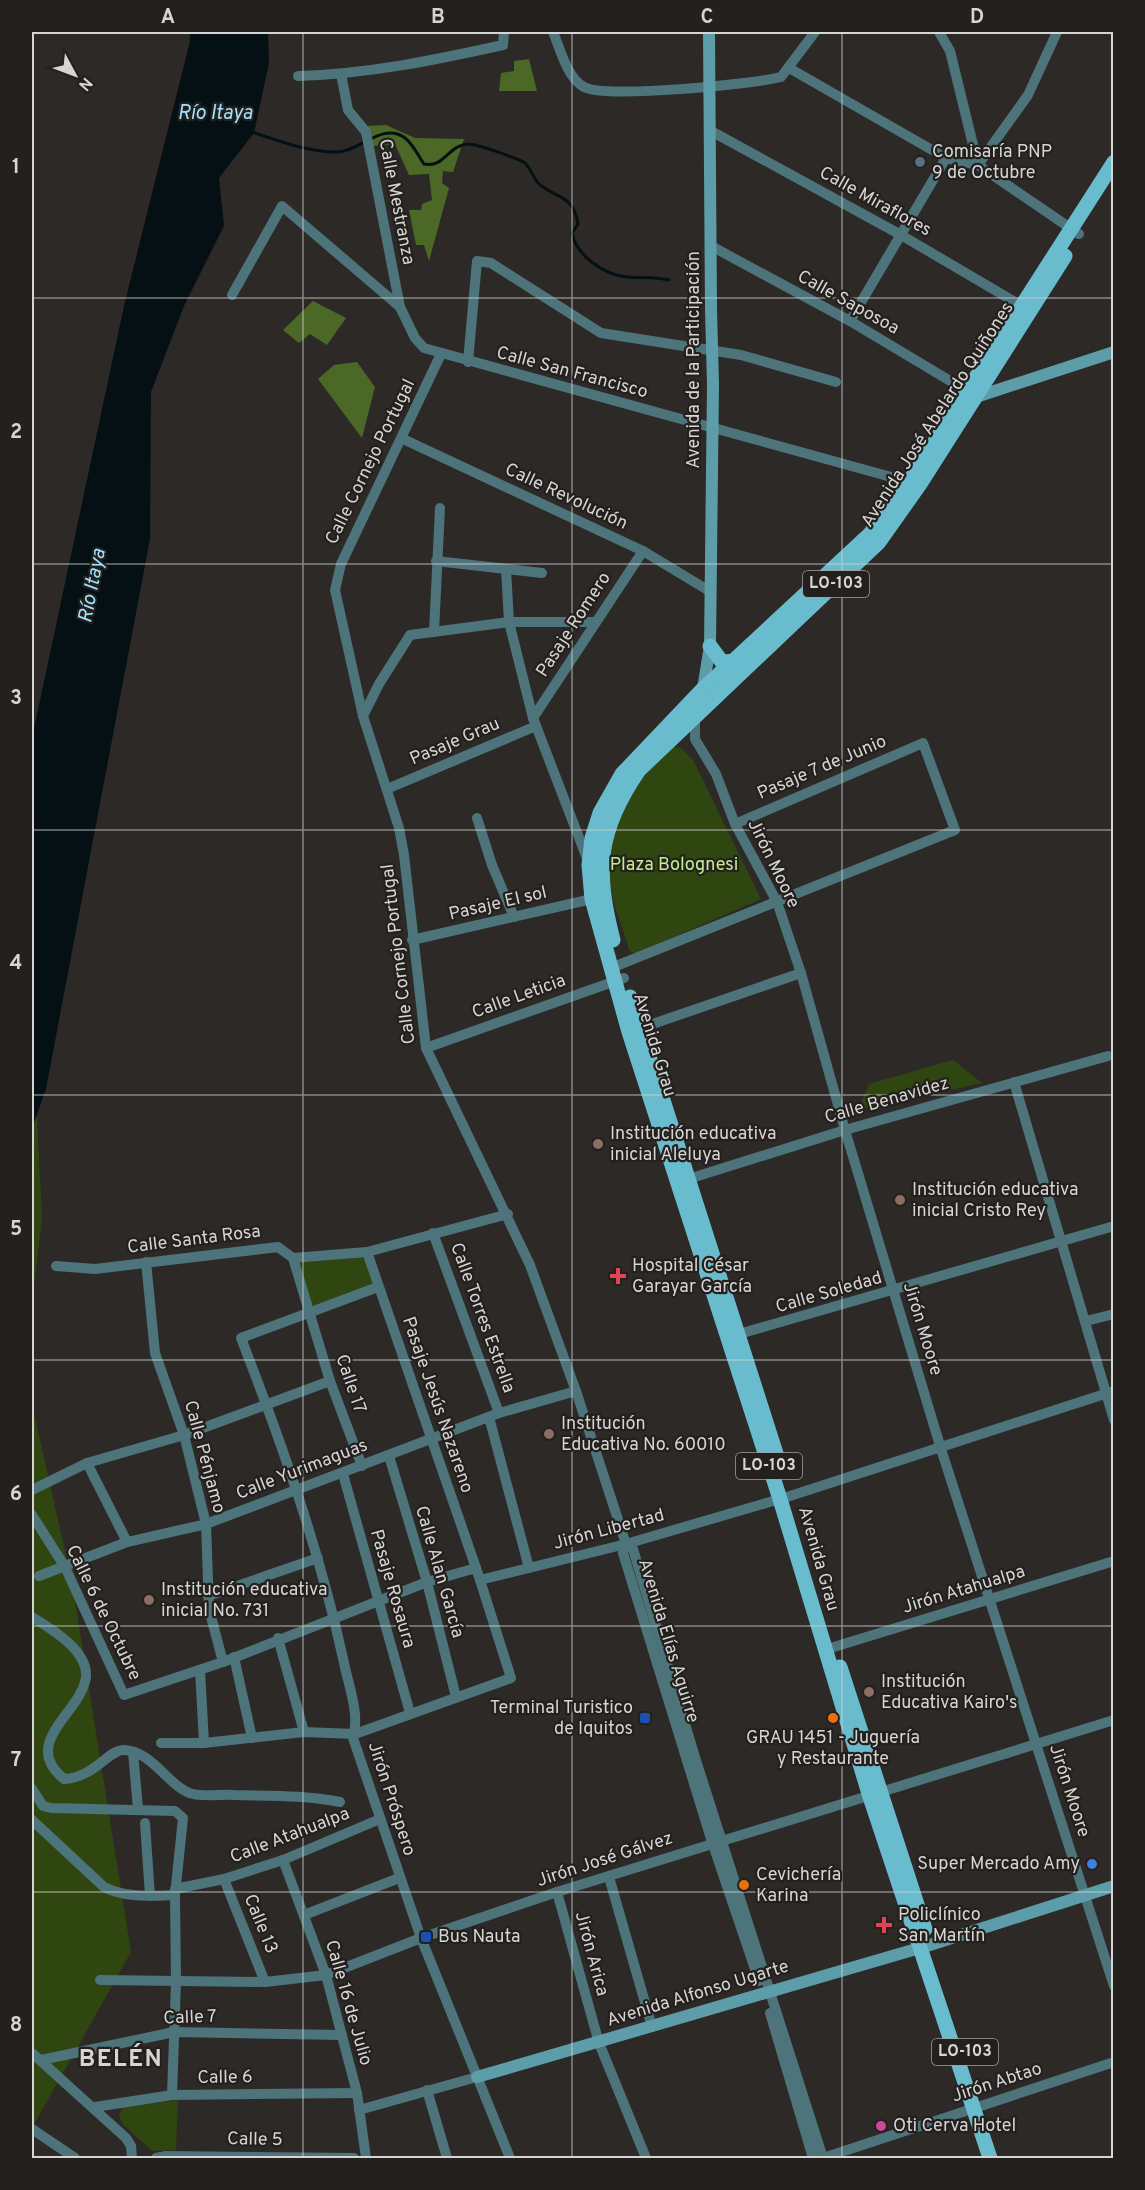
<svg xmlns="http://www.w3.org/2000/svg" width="1145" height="2190" viewBox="0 0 1145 2190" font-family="Overpass,sans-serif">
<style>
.green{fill:#304610}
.forest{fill:#4b6826}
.water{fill:#051015}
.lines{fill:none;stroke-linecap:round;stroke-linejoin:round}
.stream{stroke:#051015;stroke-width:3}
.street{stroke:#4d737b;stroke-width:10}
.secondary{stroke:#5d9da9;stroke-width:12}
.primary{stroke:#68bccd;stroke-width:15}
.secondary-bridge{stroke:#5d9da9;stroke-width:12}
.grid{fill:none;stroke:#d7d5d4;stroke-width:1.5;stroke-opacity:0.55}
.service-dot{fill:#5c6f8a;stroke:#23201e;stroke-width:2}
.education-dot{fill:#8d6e63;stroke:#23201e;stroke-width:2}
.health-dot{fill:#e0444e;stroke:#23201e;stroke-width:2}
.transit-dot{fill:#1a4fb4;stroke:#23201e;stroke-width:2}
.food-dot{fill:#e8710a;stroke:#23201e;stroke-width:2}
.shop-dot{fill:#3f7fe0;stroke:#23201e;stroke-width:2}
.hotel-dot{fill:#d1479c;stroke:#23201e;stroke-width:2}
.labels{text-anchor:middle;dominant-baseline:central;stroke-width:4.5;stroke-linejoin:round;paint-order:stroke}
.shield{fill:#23201e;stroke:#a19f9d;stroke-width:1.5}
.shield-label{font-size:16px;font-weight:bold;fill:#d7d5d4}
.poi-label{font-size:18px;fill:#d7d5d4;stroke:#23201e;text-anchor:start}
.street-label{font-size:18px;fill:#d7d5d4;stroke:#23201e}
.park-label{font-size:18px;fill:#c2ef91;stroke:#23201e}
.water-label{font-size:20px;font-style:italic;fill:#9fe2fe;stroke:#23201e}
.district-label{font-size:24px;font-weight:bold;letter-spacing:1.5px;fill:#d7d5d4;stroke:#23201e}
.neatline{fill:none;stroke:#d7d5d4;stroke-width:2}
.grid-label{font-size:20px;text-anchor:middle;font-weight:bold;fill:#d7d5d4}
</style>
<rect width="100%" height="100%" fill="#2c2927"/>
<!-- green -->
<g class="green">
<path d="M 669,747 L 681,748 L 693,760 L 761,899 L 635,954 L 629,950 C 623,927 611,902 609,878 C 605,830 637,779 669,747 Z"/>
<polygon points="953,1060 982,1083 858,1110 869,1084"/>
<polygon points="37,1116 42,1218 32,1305 32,1127"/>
<polygon points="364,1257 373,1285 311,1306 298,1263"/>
<polygon points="32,1405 72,1582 131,1952 32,2128"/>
<polygon points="178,2100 176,2150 153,2151 123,2125 119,2115 123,2107"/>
</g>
<!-- forest -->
<g class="forest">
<polygon points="529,59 537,91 499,91 501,73 514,71 514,61"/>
<polygon points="386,125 415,138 464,139 453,172 443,171 442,183 449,188 429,261 424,245 416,245 409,210 421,210 422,204 432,200 429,174 409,175 395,144 372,146 366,126"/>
<polygon points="313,301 346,318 327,345 310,334 299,343 283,330"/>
<polygon points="357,362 375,387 362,438 318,379 334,365"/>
</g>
<!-- water -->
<polygon class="water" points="190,32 268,32 269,63 254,133 219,178 224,226 184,306 151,392 150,539 46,1089 32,1128 32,738 124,306 190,41"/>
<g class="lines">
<!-- stream -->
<path class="stream" d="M 252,132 C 278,141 309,152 337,152 C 359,152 383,121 405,138 C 413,144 419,157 424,164 C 445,168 448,145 468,144 C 475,143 519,159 525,163 C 531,169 533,177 538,183 C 555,199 573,193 578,224 L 572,233 C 576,255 604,275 627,277 C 641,278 655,277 669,280"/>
<!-- street -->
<g class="street">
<path d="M 553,32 C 560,48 567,78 584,87 C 605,99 754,84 781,77 L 815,32"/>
<polyline points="939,32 950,51 978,165"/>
<polyline points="789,68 946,158 978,165 1079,234"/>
<polyline points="341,74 348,110 366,132 400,307"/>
<path d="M 298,76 C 368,74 435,60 503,45 L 504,32"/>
<polyline points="711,131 901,235 1027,309"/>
<polyline points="978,165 1028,95 1057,32"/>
<polyline points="711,246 850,321 967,391"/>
<polyline points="232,295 282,206 400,307 415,338 424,348 913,483"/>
<polyline points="850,321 946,158"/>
<polyline points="441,354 341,564 335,590 363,716 399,828 404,855 426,1048 530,1265 576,1391 626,1544"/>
<polyline points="468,362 477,261 491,263 601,333 741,355 836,382"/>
<polyline points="403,439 643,551 711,592"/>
<polyline points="436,561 542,573"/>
<polyline points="506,569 509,622 533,718 588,861"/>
<polyline points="434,632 440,508"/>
<polyline points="363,716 379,684 410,635 509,622 594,622"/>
<polyline points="695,717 695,739 716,774 735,824 777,902 801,973 845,1130 941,1449 1114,1986"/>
<polyline points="533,718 643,551"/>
<polyline points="387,789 536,726"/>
<polyline points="477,818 492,865 514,917"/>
<polyline points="412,940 592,899"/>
<polyline points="611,968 955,830 923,743 735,824"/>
<polyline points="635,1030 801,973"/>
<polyline points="426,1048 624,978"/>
<polyline points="1014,1082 1114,1420"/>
<polyline points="682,1181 845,1130 1108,1056"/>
<polyline points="433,1233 499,1413"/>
<polyline points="367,1252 476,1568"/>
<polyline points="293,1258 330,1381 362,1466"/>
<polyline points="146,1262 155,1353 184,1435 206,1524 209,1609 223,1662"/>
<polyline points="56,1266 95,1269 278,1247 293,1258 367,1252 508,1214"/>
<path d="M 378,1287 L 241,1338 C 282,1444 320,1551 344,1663 C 349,1687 360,1714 353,1738 L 421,1938 L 510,2158"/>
<polyline points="1086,1321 1114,1314"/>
<polyline points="732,1336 1114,1226"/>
<polyline points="489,1417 529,1568"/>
<polyline points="389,1456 427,1582 456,1697"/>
<polyline points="87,1463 127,1542"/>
<polyline points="343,1474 410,1713"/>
<polyline points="32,1490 87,1463 184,1435 330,1381"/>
<polyline points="32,1515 65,1567 124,1695 223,1662 427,1582 476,1568 480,1580 626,1544 790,1496 1114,1391"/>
<polyline points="626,1544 633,1549 694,1754 823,2158"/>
<polyline points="626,1544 623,1553 712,1842 759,1981"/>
<polyline points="39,1576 127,1542 206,1524 499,1413 576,1391"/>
<polyline points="208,1596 318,1558"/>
<path d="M 32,1617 C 51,1629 88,1650 86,1677 C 82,1712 19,1743 64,1779 C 94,1778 109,1749 124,1750 C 153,1751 169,1788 193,1794 C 205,1797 222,1794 234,1795 C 270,1796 305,1795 340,1802"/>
<polyline points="278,1638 304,1732"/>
<polyline points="824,1650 1114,1561"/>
<polyline points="234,1657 252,1738"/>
<polyline points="200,1670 204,1743"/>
<polyline points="161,1743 204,1743 304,1732 355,1734 511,1678 480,1580"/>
<polyline points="133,1752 138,1809"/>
<polyline points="32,1789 43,1806 51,1808 175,1811 183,1818 175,1895 176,1982 172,2095"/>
<path d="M 32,1820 L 104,1887 C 125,1898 151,1896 175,1895"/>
<polyline points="145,1823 150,1896"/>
<polyline points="283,1860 326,1975 357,2093 366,2158"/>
<polyline points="609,1877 652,2027"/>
<polyline points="224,1879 265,1982"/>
<polyline points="175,1889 224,1879 283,1860 380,1819"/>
<polyline points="557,1892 599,2043 646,2158"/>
<polyline points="304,1915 399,1878"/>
<polyline points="100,1980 265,1982 326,1975 421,1938 557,1892 1114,1720"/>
<polyline points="770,2013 813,2158"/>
<polyline points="32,2053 126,2138 131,2146 132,2158"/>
<polyline points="41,2060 174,2032 342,2035"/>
<polyline points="427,2090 447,2158"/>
<polyline points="95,2107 172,2095 357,2093"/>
<polyline points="359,2110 477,2077"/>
<polyline points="32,2129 75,2158"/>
<polyline points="156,2158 166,2156 354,2158"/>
<polyline points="823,2158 1114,2062"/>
</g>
<!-- secondary -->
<g class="secondary">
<polyline points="709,32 711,309"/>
<polyline points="973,395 976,397 1114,352"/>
<polyline points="703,689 710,646 713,384"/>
<polyline points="477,2077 930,1945 1114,1886"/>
</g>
<!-- primary -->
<g class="primary">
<polyline points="710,646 722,662 737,661"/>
<path d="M 613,940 C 595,870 597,831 639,770 L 879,542 L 920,484 L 1065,256"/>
<polyline points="630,997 780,1466"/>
<polyline points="840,1667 925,1929"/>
<polyline points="990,2158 870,1797 780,1499 629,1032 592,899 589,865 592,838 600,813 622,774 703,689 870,534 909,482 1114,162"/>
</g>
<!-- secondary-bridge -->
<polyline class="secondary-bridge" points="711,309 713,384"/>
</g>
<!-- grid -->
<path class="grid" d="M 303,32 L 303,2158M 572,32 L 572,2158M 842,32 L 842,2158M 32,298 L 1114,298M 32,564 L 1114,564M 32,830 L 1114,830M 32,1095 L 1114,1095M 32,1360 L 1114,1360M 32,1626 L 1114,1626M 32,1892 L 1114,1892"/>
<!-- markers -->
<circle class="service-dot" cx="920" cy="162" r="6"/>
<g class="education-dot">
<circle cx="598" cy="1144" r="6"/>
<circle cx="900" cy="1200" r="6"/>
<circle cx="549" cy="1434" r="6"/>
<circle cx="149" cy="1600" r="6"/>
<circle cx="869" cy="1692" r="6"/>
</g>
<g class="health-dot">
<path d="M615 1267h6v6h6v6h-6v6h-6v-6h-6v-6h6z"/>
<path d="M881 1916h6v6h6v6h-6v6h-6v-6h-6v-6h6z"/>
</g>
<g class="transit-dot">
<rect x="639" y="1712" width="12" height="12" rx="3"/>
<rect x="420" y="1931" width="12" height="12" rx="3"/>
</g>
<g class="food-dot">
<circle cx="833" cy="1718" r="6"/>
<circle cx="744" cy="1885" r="6"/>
</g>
<circle class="shop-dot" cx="1092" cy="1864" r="6"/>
<circle class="hotel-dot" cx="881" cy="2126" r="6"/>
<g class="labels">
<!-- shield labels -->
<g class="shield">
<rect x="803" y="571" width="66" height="26" rx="4.5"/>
<rect x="736" y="1453" width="66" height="26" rx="4.5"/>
<rect x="932" y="2039" width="66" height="26" rx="4.5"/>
</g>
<g class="shield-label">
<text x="836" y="584">LO-103</text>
<text x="769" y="1466">LO-103</text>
<text x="965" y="2052">LO-103</text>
</g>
<!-- poi labels -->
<g class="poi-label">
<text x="932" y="152">Comisaría PNP<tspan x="932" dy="21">9 de Octubre</tspan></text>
<text x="610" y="1134">Institución educativa<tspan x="610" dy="21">inicial Aleluya</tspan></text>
<text x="912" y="1190">Institución educativa<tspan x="912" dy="21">inicial Cristo Rey</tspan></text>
<text x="632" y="1266">Hospital César<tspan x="632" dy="21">Garayar García</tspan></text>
<text x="561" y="1424">Institución<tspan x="561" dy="21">Educativa No. 60010</tspan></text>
<text x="161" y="1590">Institución educativa<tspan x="161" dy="21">inicial No. 731</tspan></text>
<text x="881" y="1682">Institución<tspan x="881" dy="21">Educativa Kairo's</tspan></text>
<text x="633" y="1708" text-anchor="end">Terminal Turistico<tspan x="633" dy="21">de Iquitos</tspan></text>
<text x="833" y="1738" text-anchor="middle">GRAU 1451 - Juguería<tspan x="833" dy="21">y Restaurante</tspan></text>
<text x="1080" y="1864" text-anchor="end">Super Mercado Amy</text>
<text x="756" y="1875">Cevichería<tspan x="756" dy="21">Karina</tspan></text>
<text x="898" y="1915">Policlínico<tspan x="898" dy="21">San Martín</tspan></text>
<text x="438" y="1937">Bus Nauta</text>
<text x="893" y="2126">Oti Cerva Hotel</text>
</g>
<!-- street labels -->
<g class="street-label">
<text transform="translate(396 202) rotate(79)">Calle Mestranza</text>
<text transform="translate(875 202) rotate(29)">Calle Miraflores</text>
<text transform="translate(848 303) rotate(29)">Calle Saposoa</text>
<text transform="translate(694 360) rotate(-90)">Avenida de la Participación</text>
<text transform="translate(572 373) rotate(15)">Calle San Francisco</text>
<text transform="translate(938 415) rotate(-57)">Avenida José Abelardo Quiñones</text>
<text transform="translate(371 462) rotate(-64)">Calle Cornejo Portugal</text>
<text transform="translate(566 497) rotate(25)">Calle Revolución</text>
<text transform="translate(574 625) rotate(-57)">Pasaje Romero</text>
<text transform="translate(455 742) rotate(-23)">Pasaje Grau</text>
<text transform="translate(822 768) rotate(-23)">Pasaje 7 de Junio</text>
<text transform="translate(773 864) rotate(64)">Jirón Moore</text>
<text transform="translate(498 904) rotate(-13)">Pasaje El sol</text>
<text transform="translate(399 954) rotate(-97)">Calle Cornejo Portugal</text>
<text transform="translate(519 997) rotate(-20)">Calle Leticia</text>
<text transform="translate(654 1045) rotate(73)">Avenida Grau</text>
<text transform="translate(887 1101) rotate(-16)">Calle Benavidez</text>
<text transform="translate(194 1240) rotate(-7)">Calle Santa Rosa</text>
<text transform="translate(829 1293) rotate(-16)">Calle Soledad</text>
<text transform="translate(482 1318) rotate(70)">Calle Torres Estrella</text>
<text transform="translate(922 1329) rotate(73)">Jirón Moore</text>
<text transform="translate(350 1384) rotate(71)">Calle 17</text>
<text transform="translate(437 1405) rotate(71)">Pasaje Jesús Nazareno</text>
<text transform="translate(204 1457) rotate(75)">Calle Pénjamo</text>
<text transform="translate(302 1470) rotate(-21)">Calle Yurimaguas</text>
<text transform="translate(609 1530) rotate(-15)">Jirón Libertad</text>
<text transform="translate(818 1559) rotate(74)">Avenida Grau</text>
<text transform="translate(439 1572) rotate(74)">Calle Alan García</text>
<text transform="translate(392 1589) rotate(74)">Pasaje Rosaura</text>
<text transform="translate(964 1590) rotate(-17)">Jirón Atahualpa</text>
<text transform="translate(103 1613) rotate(64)">Calle 6 de Octubre</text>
<text transform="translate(668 1641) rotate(73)">Avenida Elías Aguirre</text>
<text transform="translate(1069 1791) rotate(72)">Jirón Moore</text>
<text transform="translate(391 1799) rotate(72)">Jirón Próspero</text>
<text transform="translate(290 1836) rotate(-21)">Calle Atahualpa</text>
<text transform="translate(605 1860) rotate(-18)">Jirón José Gálvez</text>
<text transform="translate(260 1924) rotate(68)">Calle 13</text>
<text transform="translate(591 1954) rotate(75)">Jirón Arica</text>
<text transform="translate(698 1994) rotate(-17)">Avenida Alfonso Ugarte</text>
<text transform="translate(348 2003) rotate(74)">Calle 16 de Julio</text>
<text transform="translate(190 2018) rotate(-2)">Calle 7</text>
<text transform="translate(225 2078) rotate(-1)">Calle 6</text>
<text transform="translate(997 2083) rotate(-18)">Jirón Abtao</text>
<text transform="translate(255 2140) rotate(1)">Calle 5</text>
</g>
<!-- park labels -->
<g class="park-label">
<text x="674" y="865">Plaza Bolognesi</text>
</g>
<!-- water labels -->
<g class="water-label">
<text x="215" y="114">Río Itaya</text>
<text transform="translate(93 586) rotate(-79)">Río Itaya</text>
</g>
<!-- district labels -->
<g class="district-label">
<text x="121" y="2060">BELÉN</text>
</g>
</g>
<!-- border -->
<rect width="1145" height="2190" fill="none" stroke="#23201e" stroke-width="66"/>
<!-- north arrow -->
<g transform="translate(75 75) rotate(131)" stroke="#23201e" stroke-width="4.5" paint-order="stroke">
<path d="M0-4.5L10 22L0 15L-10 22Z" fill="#d7d5d4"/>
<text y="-9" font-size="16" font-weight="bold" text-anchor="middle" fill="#d7d5d4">N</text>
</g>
<rect x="33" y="33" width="1079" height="2124" class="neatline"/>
<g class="grid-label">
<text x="168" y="23">A</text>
<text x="438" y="23">B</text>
<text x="707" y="23">C</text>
<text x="977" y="23">D</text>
<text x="16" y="173">1</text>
<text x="16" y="438">2</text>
<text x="16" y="704">3</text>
<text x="16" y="969">4</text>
<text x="16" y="1235">5</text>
<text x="16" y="1500">6</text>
<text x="16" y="1766">7</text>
<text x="16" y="2031">8</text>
</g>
</svg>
